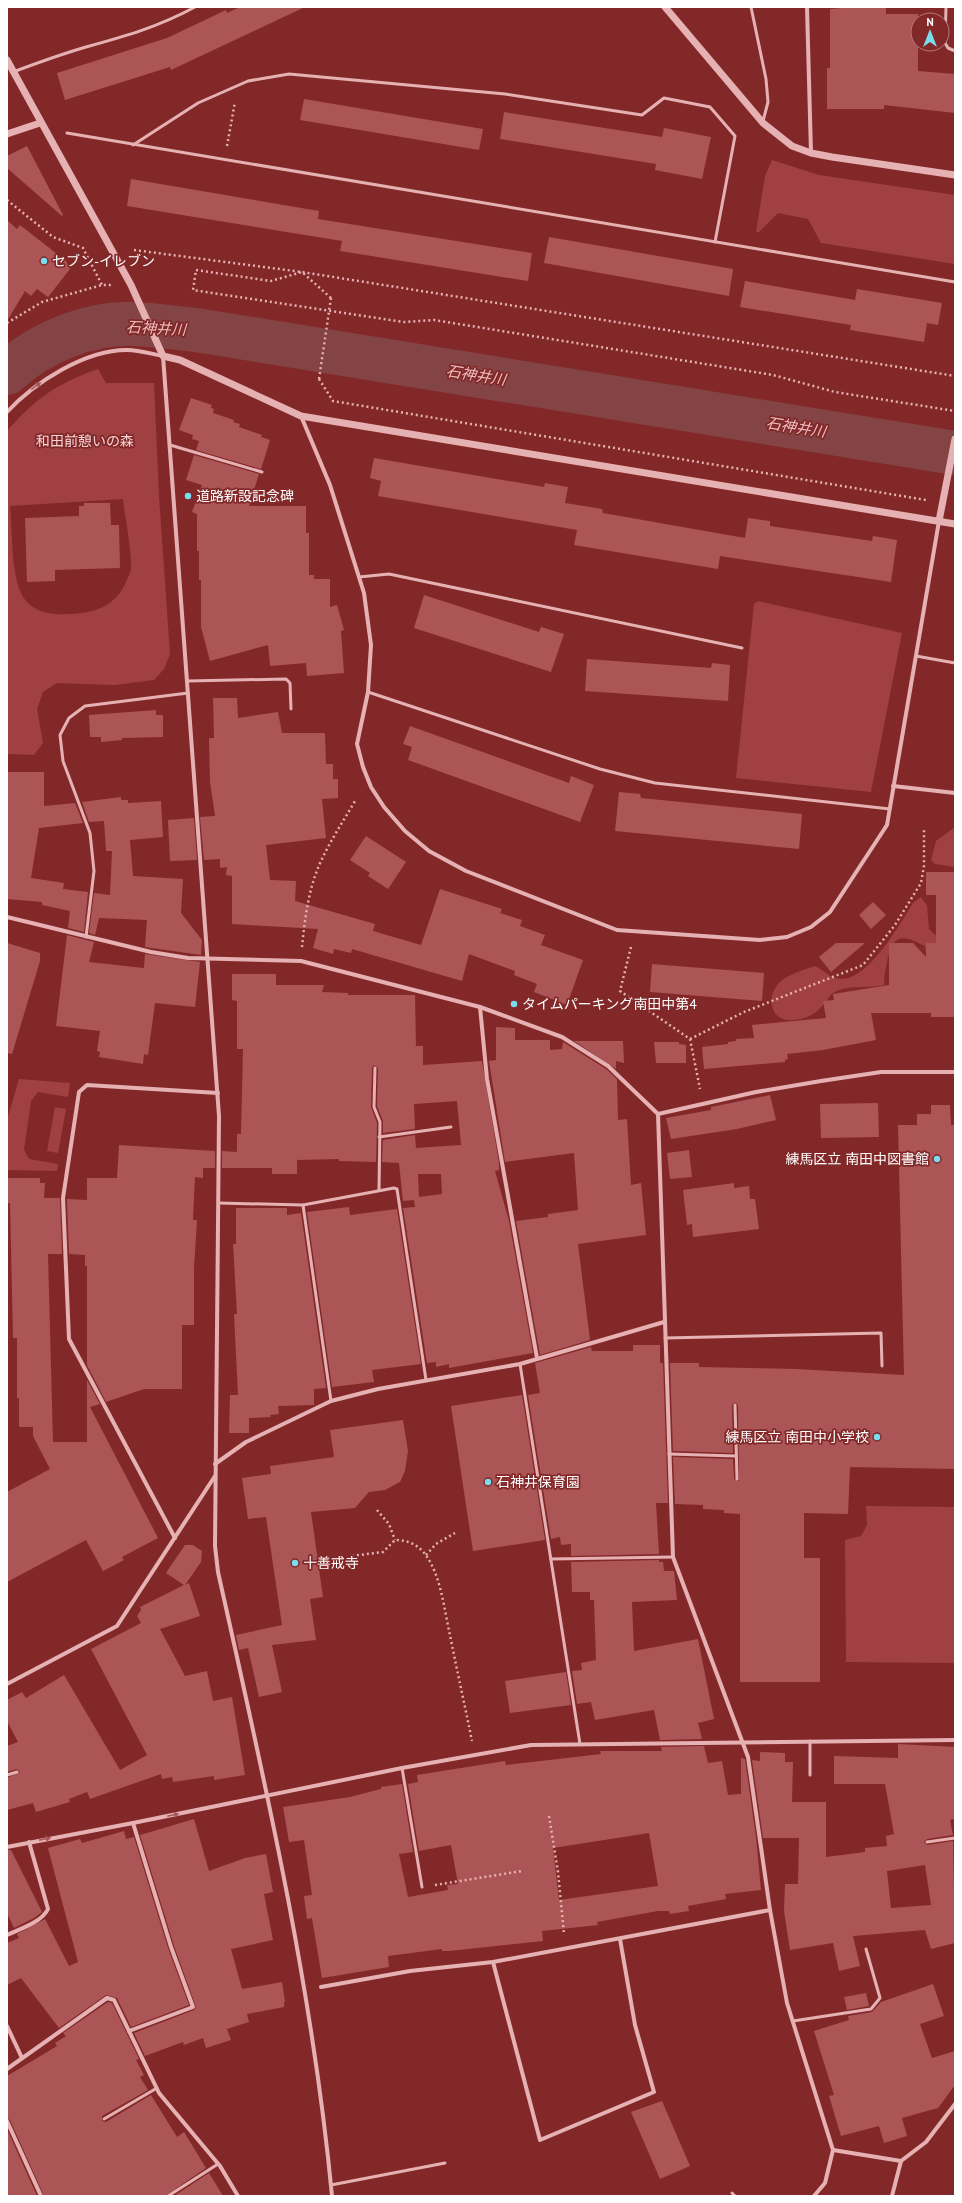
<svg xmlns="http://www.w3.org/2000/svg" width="962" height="2203" viewBox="0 0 962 2203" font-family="'PT Sans','Noto Sans JP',sans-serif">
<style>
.green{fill:#a04043;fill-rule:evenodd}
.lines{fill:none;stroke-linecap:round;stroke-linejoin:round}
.river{stroke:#844344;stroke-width:44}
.building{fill:#ac5556;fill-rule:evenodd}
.path{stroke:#e6b1b3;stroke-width:2.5;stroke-dasharray:2 3;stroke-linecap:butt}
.service{stroke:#e6b1b3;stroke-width:3}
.minor{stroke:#e6b1b3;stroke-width:4}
.tertiary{stroke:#e6b1b3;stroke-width:7}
.path-bridge{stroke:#e6b1b3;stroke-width:2.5;stroke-dasharray:2 3;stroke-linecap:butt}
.oneway{fill:#a55859}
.poi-dot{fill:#78deee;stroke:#822829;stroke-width:1.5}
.labels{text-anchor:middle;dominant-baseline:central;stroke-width:3.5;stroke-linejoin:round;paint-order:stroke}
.poi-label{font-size:14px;fill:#fff;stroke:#822829;text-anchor:start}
.park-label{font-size:14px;fill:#f5d4d5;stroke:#822829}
.water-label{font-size:15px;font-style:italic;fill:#eebdbe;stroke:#822829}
</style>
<rect width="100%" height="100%" fill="#822829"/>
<!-- green -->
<g class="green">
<polygon points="772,160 819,175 955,195 955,264 821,243 808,219 778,213 759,232 756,232 765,176"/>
<path d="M 98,369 L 106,383 L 154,383 L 159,496 L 170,654 L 164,669 L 154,680 L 115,685 L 57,683 L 43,692 L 37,709 L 43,743 L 34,755 L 7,754 L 7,431 C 36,398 56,384 98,369 ZM 123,499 C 125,518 132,551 131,569 C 131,572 128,577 127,580 C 117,605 96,613 71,614 C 56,615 37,614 26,601 C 10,583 13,531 10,506 Z"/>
<polygon points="758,601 902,633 871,792 736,778 754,604"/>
<polygon points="955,827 955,867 935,864 931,860 936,841"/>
<path d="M 921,897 L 927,906 L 929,929 L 935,935 L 952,935 L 927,957 L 925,946 C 905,936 894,932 888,957 C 886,967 884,975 884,985 C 868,989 847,984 833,993 C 829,996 826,1002 823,1005 C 816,1014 806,1019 794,1020 C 771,1023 765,998 779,983 C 788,974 803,970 815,966 C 824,970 830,979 842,979 C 869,979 900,924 913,903 Z"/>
<polygon points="19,1079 70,1083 68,1097 38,1092 31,1101 24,1150 29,1159 58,1164 57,1171 7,1170 7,1120"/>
<polygon points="55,1107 66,1109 58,1153 47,1151"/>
<polygon points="866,1506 955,1507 955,1663 846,1662 845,1540 861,1536 867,1525"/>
</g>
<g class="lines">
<!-- river -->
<path class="river" d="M 7,373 C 40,342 90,322 135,324 C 156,325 176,328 196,330 L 955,453"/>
</g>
<!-- building -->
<g class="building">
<polygon points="240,7 305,7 171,70 170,67 65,100 57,73 167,38 226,10 227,13"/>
<polygon points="854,7 886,7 886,14 918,14 918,71 955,74 955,113 884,105 884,109 827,109 827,68 830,68 830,9"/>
<polygon points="304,99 483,129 479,150 300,120"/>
<polygon points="504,112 662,137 664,128 711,137 702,179 655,170 656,164 500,139"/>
<polygon points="27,146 63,215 62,216 7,168 7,156"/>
<polygon points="131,179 319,211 318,219 532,253 528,281 340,251 342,241 127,206"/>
<polygon points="7,220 17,229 20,225 66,261 70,269 48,297 37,289 31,296 25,291 7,321"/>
<polygon points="549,237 733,269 729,296 544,263"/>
<polygon points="745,281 855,300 857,289 942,303 938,325 927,323 924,342 850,330 851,325 740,307"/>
<polygon points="191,398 212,405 211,408 214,409 213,413 234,420 233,422 240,424 239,427 262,435 261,437 270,440 261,469 196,450 199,441 192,439 193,435 179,430"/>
<polygon points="194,455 259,474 249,506 306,506 306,533 309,533 309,575 314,575 314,579 330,579 330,607 337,605 344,630 341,631 344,673 307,676 306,663 270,666 268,645 210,661 201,627 201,580 199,580 199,551 197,551 197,514 192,512 202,485 186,480"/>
<polygon points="374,458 544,487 545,483 568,487 565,503 602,509 603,513 745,538 748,518 770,521 770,526 872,541 873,536 897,540 891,582 720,556 718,569 574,545 577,530 378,496 381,481 370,478"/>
<polygon points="84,503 110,503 111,525 119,525 120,568 55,570 55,581 27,582 25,518 79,516 79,506 84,506"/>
<polygon points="424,595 539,632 541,627 564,634 551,672 414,628"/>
<polygon points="587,659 711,668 712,663 730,665 728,701 585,691"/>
<polygon points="213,698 237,698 238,718 278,712 282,733 325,733 326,764 333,764 333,779 338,779 338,798 322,799 326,838 266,845 270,880 296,881 295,901 375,924 373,931 421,945 440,889 502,909 500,913 522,920 520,926 545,935 541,945 583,960 567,1005 534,992 537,984 514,975 515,971 469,954 462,981 352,949 351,953 334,949 333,954 313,948 318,929 232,924 232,876 226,875 227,867 220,868 220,859 204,860 200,817 215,816 210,782 209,738 214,738"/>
<polygon points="156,710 156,715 163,715 163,737 122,738 122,740 101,742 101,737 90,737 89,715"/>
<polygon points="410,726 569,783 571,776 594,785 580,822 408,760 412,747 403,744"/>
<polygon points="7,772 44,772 44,806 75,803 83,823 39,828 31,878 64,883 63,889 88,892 84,932 68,928 70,911 42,905 42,902 7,899"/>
<polygon points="619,792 640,794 641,798 802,814 799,849 615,831"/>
<polygon points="121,797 121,800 128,800 128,803 161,801 163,837 130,840 133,876 183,879 181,913 202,940 201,955 145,947 147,920 99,918 95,935 89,933 94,893 110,895 112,851 106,851 104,821 89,822 82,802"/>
<polygon points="194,818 197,860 170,861 168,820"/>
<polygon points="366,836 406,862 388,889 368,876 370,873 350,860"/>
<polygon points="926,872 955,872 955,1017 931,1017 931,1013 871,1013 876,1040 823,1050 787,1054 788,1059 785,1060 785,1062 704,1069 702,1047 728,1044 728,1042 736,1041 736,1039 754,1038 752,1025 826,1018 823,1001 834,1000 833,994 889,985 889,943 913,943 926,957 926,943 936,943 936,895 926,895"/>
<polygon points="873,902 886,915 871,929 859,915"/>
<polygon points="67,935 94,942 89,962 144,968 145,954 200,962 195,1007 155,1003 148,1055 144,1054 143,1064 99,1057 100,1052 97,1051 100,1031 56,1026"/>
<polygon points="7,943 40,953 40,961 12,1054 7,1053"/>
<polygon points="836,943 865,943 831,972 819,957"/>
<polygon points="652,964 764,973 762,1001 650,992"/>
<path d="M 232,974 L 276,974 L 276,985 L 324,985 L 322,992 L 348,993 L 348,995 L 415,995 L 416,1046 L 423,1046 L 423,1065 L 482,1061 L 499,1163 L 499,1170 L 495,1171 L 509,1221 L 533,1353 L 449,1368 L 449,1364 L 436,1367 L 436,1362 L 427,1363 L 403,1208 L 415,1207 L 414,1200 L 403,1201 L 399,1163 L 382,1162 L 383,1140 L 415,1135 L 416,1148 L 461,1145 L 457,1101 L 414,1104 L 415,1129 L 383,1133 L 383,1121 L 377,1106 L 378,1068 L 374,1065 L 372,1068 L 371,1107 L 377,1123 L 376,1162 L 339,1161 L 339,1159 L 297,1160 L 297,1174 L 272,1174 L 272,1168 L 222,1168 L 222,1151 L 237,1152 L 237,1134 L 241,1134 L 243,1049 L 237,1049 L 237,1001 L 232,1000 ZM 418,1174 L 441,1174 L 442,1194 L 419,1197 Z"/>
<polygon points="496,1027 515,1028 515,1040 550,1040 550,1050 562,1049 563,1042 606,1069 617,1079 618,1120 627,1119 631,1185 641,1183 646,1235 578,1244 590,1340 540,1355 516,1221 548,1217 548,1214 578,1210 574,1153 505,1162 489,1061 496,1060"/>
<polygon points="574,1041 623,1041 624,1063 616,1061 616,1069"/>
<polygon points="654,1042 679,1042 679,1044 686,1045 686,1063 656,1063"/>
<polygon points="770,1095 776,1120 737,1129 671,1139 666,1118 711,1110 711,1107"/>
<polygon points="878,1103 879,1137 821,1138 820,1104"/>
<polygon points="931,1105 950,1105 951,1125 955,1125 955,1469 850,1467 848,1514 804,1513 804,1558 820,1558 820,1682 740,1682 740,1514 724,1513 724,1510 703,1509 703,1505 675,1504 673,1457 733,1459 734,1479 739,1481 738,1405 735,1402 732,1405 733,1453 673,1451 670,1363 699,1363 699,1367 796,1369 904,1375 898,1125 917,1125 917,1114 931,1114"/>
<polygon points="119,1145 215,1151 215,1168 203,1168 203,1178 195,1177 193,1220 197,1220 194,1268 194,1325 182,1325 182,1389 144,1389 106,1402 87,1365 87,1266 85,1266 85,1255 69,1254 67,1199 87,1200 87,1178 117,1178"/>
<polygon points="689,1150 692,1177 670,1179 667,1153"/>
<polygon points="7,1178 40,1178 40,1183 45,1183 44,1198 60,1198 62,1254 48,1254 53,1442 87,1442 87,1380 100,1404 90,1407 158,1538 122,1557 124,1560 103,1571 86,1540 7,1582 7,1492 50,1469 33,1436 33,1427 19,1427 19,1398 17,1398 17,1338 13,1338 10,1203 7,1203"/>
<polygon points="734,1183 734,1188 749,1186 750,1199 755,1199 759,1229 693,1237 692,1224 687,1225 683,1190"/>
<polygon points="349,1207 350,1215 397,1209 421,1364 372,1370 374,1382 332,1387 307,1212"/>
<polygon points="236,1208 287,1208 287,1215 301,1213 326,1388 314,1389 314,1405 278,1406 279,1414 270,1415 271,1417 249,1418 249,1433 229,1433 230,1395 238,1395 234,1314 237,1314 233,1244 236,1244"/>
<polygon points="633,1345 660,1345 660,1363 663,1363 668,1503 656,1503 659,1554 571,1556 571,1544 561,1545 560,1537 551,1539 528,1395 540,1393 535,1363 591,1347 592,1351 633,1351"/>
<polygon points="522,1395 545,1540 473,1551 451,1406"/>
<polygon points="403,1420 408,1451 405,1471 400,1482 385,1490 369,1492 355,1508 311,1512 323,1597 310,1599 316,1640 272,1645 282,1692 259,1697 248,1648 239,1650 236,1635 282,1625 266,1517 248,1519 242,1478 271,1474 270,1466 334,1457 330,1430"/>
<polygon points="185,1545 193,1545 202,1551 201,1562 185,1585 189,1583 200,1616 160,1629 185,1676 207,1671 213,1701 232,1697 245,1775 214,1780 214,1776 173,1782 172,1777 162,1779 161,1774 90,1799 87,1792 69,1799 70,1802 36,1812 33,1803 7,1810 7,1778 20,1772 17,1769 7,1772 7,1746 18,1742 7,1721 7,1700 22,1692 26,1698 64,1675 120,1770 147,1755 91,1649 141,1623 137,1616 141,1610 140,1607 184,1585 166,1573"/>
<polygon points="659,1560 659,1562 663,1562 664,1571 674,1571 677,1600 632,1602 634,1651 698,1639 714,1719 698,1723 702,1739 660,1740 654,1710 595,1720 591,1702 577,1704 572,1671 582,1670 581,1663 596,1660 594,1600 590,1600 590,1592 572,1592 571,1562"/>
<polygon points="566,1672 571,1705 510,1713 505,1681"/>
<path d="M 898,1744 L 955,1747 L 955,1819 L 950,1820 L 953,1835 L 927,1839 L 924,1842 L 927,1845 L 953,1841 L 955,1943 L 931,1949 L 925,1930 L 853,1936 L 860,1966 L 839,1971 L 833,1943 L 790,1950 L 784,1911 L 785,1884 L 798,1884 L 799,1838 L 763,1838 L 752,1760 L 760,1761 L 760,1752 L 785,1753 L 785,1762 L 793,1762 L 792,1802 L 826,1802 L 826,1857 L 865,1852 L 865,1848 L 887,1846 L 886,1836 L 894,1834 L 885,1784 L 834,1784 L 834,1756 L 898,1758 ZM 925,1865 L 931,1905 L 891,1908 L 887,1871 Z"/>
<path d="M 704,1746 L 708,1763 L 722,1761 L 728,1795 L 741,1794 L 741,1758 L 745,1759 L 756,1837 L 761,1890 L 725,1894 L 726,1899 L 688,1906 L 689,1911 L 670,1914 L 669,1911 L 658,1911 L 597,1922 L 598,1925 L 542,1931 L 543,1941 L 449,1951 L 442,1951 L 442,1949 L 388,1956 L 389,1967 L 322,1978 L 312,1918 L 307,1919 L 304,1896 L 312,1895 L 304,1840 L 289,1842 L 283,1807 L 350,1797 L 381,1789 L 381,1787 L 402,1784 L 413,1852 L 399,1854 L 408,1897 L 448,1890 L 447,1885 L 458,1884 L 451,1845 L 419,1851 L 408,1784 L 418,1782 L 417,1775 L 505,1761 L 506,1765 L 601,1754 L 600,1751 L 662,1751 L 661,1747 ZM 649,1833 L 658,1886 L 559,1900 L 553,1848 Z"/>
<polygon points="194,1819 209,1871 245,1858 266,1854 273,1892 264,1894 273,1940 231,1949 242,1989 282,1982 285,2002 284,2002 284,2007 247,2014 249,2022 227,2029 231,2040 206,2048 203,2038 184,2045 183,2042 145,2056 134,2033 194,2010 196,2007 174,1946 140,1835"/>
<polygon points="124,1831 126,1839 134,1837 168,1948 189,2005 131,2027 117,1998 106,1995 59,2028 21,1978 7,1985 7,1943 19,1938 17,1934 45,1919 69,1966 78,1962 48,1848 80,1839 82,1843"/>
<polygon points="7,1850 11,1850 42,1912 34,1918 14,1928 7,1913"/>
<polygon points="933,1984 944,2016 920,2024 932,2058 955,2051 955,2085 938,2108 902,2118 907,2136 884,2143 879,2126 841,2136 829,2096 834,2095 814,2031 849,2020 848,2016 872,2012 881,2002"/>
<polygon points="866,1993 869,2006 847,2010 844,1997"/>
<polygon points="108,2002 112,2003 139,2059 136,2060 144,2075 140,2077 148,2090 102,2116 102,2121 106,2122 151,2095 177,2137 184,2132 206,2168 165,2196 44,2196 10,2120 7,2118 7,2076 57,2046 55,2043 66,2036 63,2033"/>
<polygon points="662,2101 690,2166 660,2179 631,2112"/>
<polygon points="7,2129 37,2196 7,2196"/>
<polygon points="209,2173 223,2196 174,2196"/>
</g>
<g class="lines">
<!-- path -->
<g class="path">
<polyline points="227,146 235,102"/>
<polyline points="7,200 53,237 83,248 102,285"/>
<polyline points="134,250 302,272 955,376"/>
<polyline points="331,298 302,272 271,281 196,270 193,290 404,322 434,320 773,375 835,392 955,411"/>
<polyline points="7,323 42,302 102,285 112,285"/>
<polyline points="319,379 333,401 926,500"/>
<path d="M 302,947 C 305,917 309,884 323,857 C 332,838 344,820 355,801"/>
<polyline points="631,947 620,991 690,1039 700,1089"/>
<polyline points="690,1039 744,1012 863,965 895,925 921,883 924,866 924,830"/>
<polyline points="377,1510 389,1524 395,1540"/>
<polyline points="426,1555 436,1544 455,1533"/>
<path d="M 352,1556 L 383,1552 L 395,1540 C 407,1540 417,1544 425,1554 C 441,1575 444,1609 450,1635 C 457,1671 465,1706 472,1741"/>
<polyline points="549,1816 558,1872 564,1934"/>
<polyline points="435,1885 522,1871"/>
</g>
<!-- service -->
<g class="service">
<polyline points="751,7 766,79 768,102 763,121"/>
<polyline points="946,7 945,43 948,48 955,51"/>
<path d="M 13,72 C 37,63 62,54 86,47 C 126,36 158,27 195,7"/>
<polyline points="67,133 955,282"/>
<polyline points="133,145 198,103 248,81 289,74 505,94 642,115 664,98 710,107 735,136 715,242"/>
<polyline points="170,445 262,472"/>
<polyline points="359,577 389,574 742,648"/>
<polyline points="916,656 955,663"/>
<polyline points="188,681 286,679 290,683 291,709"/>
<polyline points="368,692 600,769 655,783 890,809"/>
<polyline points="86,937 94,871 90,833 63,761 60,735 69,718 85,706 188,693"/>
<polyline points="375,1068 374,1107 380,1122 379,1190"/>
<polyline points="379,1137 451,1127"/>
<polyline points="219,1203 303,1205"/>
<polyline points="665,1338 881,1333 882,1366"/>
<polyline points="520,1364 580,1744"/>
<polyline points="331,1401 303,1205 394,1188 397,1189 426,1380"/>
<polyline points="735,1405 737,1479"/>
<polyline points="669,1454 736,1456"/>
<polyline points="551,1559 673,1557"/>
<polyline points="810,1741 810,1775"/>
<polyline points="402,1768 422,1887"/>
<polyline points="7,1775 17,1772"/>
<polyline points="927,1842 955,1838"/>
<polyline points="793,2021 871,2009 880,1998 866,1949"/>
<polyline points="104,2119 157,2088"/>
<polyline points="331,2185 445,2163"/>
<polyline points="732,2193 735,2196"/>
<polyline points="168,2196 218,2164"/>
</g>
<!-- minor -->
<g class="minor">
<polyline points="807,7 811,153"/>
<path d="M 7,412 C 35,382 85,350 127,350 C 139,350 152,354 163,356 L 219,1116 L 215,1546 L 218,1572 C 264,1778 312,1985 332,2196"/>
<polyline points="301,416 330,485 364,593 371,645 368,692 357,744 363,767 371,787 384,807 405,831 429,851 466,871 617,930 760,940 787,937 811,927 830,912 887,825 939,521"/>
<polyline points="893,786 955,793"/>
<polyline points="7,917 151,952 188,958 301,961 480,1007 562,1037 608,1066 658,1114"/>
<polyline points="480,1007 487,1079 537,1358"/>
<polyline points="215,1464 246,1442 331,1401 378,1389 520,1364 664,1322"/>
<polyline points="175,1538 69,1339 63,1198 79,1092 87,1085 218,1093"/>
<polyline points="7,1684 117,1626 215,1476"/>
<polyline points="7,1847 133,1823 402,1768 531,1745 955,1740"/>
<path d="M 7,1935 C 20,1929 42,1922 48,1909 L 29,1842"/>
<polyline points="493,1962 540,2140 654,2092 635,2025 620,1939"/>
<polyline points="321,1987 410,1971 493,1962 770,1910"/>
<polyline points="7,2026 22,2058"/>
<polyline points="129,2031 193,2007 171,1947 133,1823"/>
<polyline points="7,2069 107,1998 114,2000 159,2093 220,2166 238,2196"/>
<polyline points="7,2121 41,2196"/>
<polyline points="833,2150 901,2161 926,2142 955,2104"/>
<polyline points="814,2196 825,2183 833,2150 787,2003 770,1910 748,1757 673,1557 658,1114 756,1092 821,1081 881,1072 955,1072"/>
<polyline points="892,2196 901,2161"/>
</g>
<!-- tertiary -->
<g class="tertiary">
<polyline points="665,7 763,123 792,146 811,153 832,157 955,175"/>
<polyline points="7,60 131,285 163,356 180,360 301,416 955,524"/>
<polyline points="7,134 40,123"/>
<polyline points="939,521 955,439"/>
</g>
<!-- path-bridge -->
<polyline class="path-bridge" points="319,379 331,298"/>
</g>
<!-- one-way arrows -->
<defs><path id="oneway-solid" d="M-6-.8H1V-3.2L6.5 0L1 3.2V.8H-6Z"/></defs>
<g class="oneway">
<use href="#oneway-solid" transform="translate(36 386) rotate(-36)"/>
<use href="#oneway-solid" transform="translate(173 1815) rotate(-12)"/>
<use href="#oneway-solid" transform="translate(45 1839) rotate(-11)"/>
</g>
<!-- markers -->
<g class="poi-dot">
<circle cx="44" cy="261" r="4"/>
<circle cx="188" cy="496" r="4"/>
<circle cx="514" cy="1004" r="4"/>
<circle cx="937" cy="1159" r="4"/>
<circle cx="877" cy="1437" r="4"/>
<circle cx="488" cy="1482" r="4"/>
<circle cx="295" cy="1563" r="4"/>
</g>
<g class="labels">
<!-- poi labels -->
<g class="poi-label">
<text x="52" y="261">セブン-イレブン</text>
<text x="196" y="496">道路新設記念碑</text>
<text x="522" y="1004">タイムパーキング南田中第4</text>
<text x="929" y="1159" text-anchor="end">練馬区立 南田中図書館</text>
<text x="869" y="1437" text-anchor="end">練馬区立 南田中小学校</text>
<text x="496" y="1482">石神井保育園</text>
<text x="303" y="1563">十善戒寺</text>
</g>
<!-- park labels -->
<g class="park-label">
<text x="85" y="441">和田前憩いの森</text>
</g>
<!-- water labels -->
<g class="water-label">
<text transform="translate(156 328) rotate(3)">石神井川</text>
<text transform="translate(476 375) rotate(9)">石神井川</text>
<text transform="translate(796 427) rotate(9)">石神井川</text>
</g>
</g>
<!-- border -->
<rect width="962" height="2203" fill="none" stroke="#ffffff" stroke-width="16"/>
<!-- north arrow -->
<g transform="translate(930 32)"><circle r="19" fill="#822829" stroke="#b47e7f"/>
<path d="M0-3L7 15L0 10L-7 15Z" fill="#78deee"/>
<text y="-6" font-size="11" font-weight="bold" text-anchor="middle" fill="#ffffff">N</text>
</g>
</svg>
